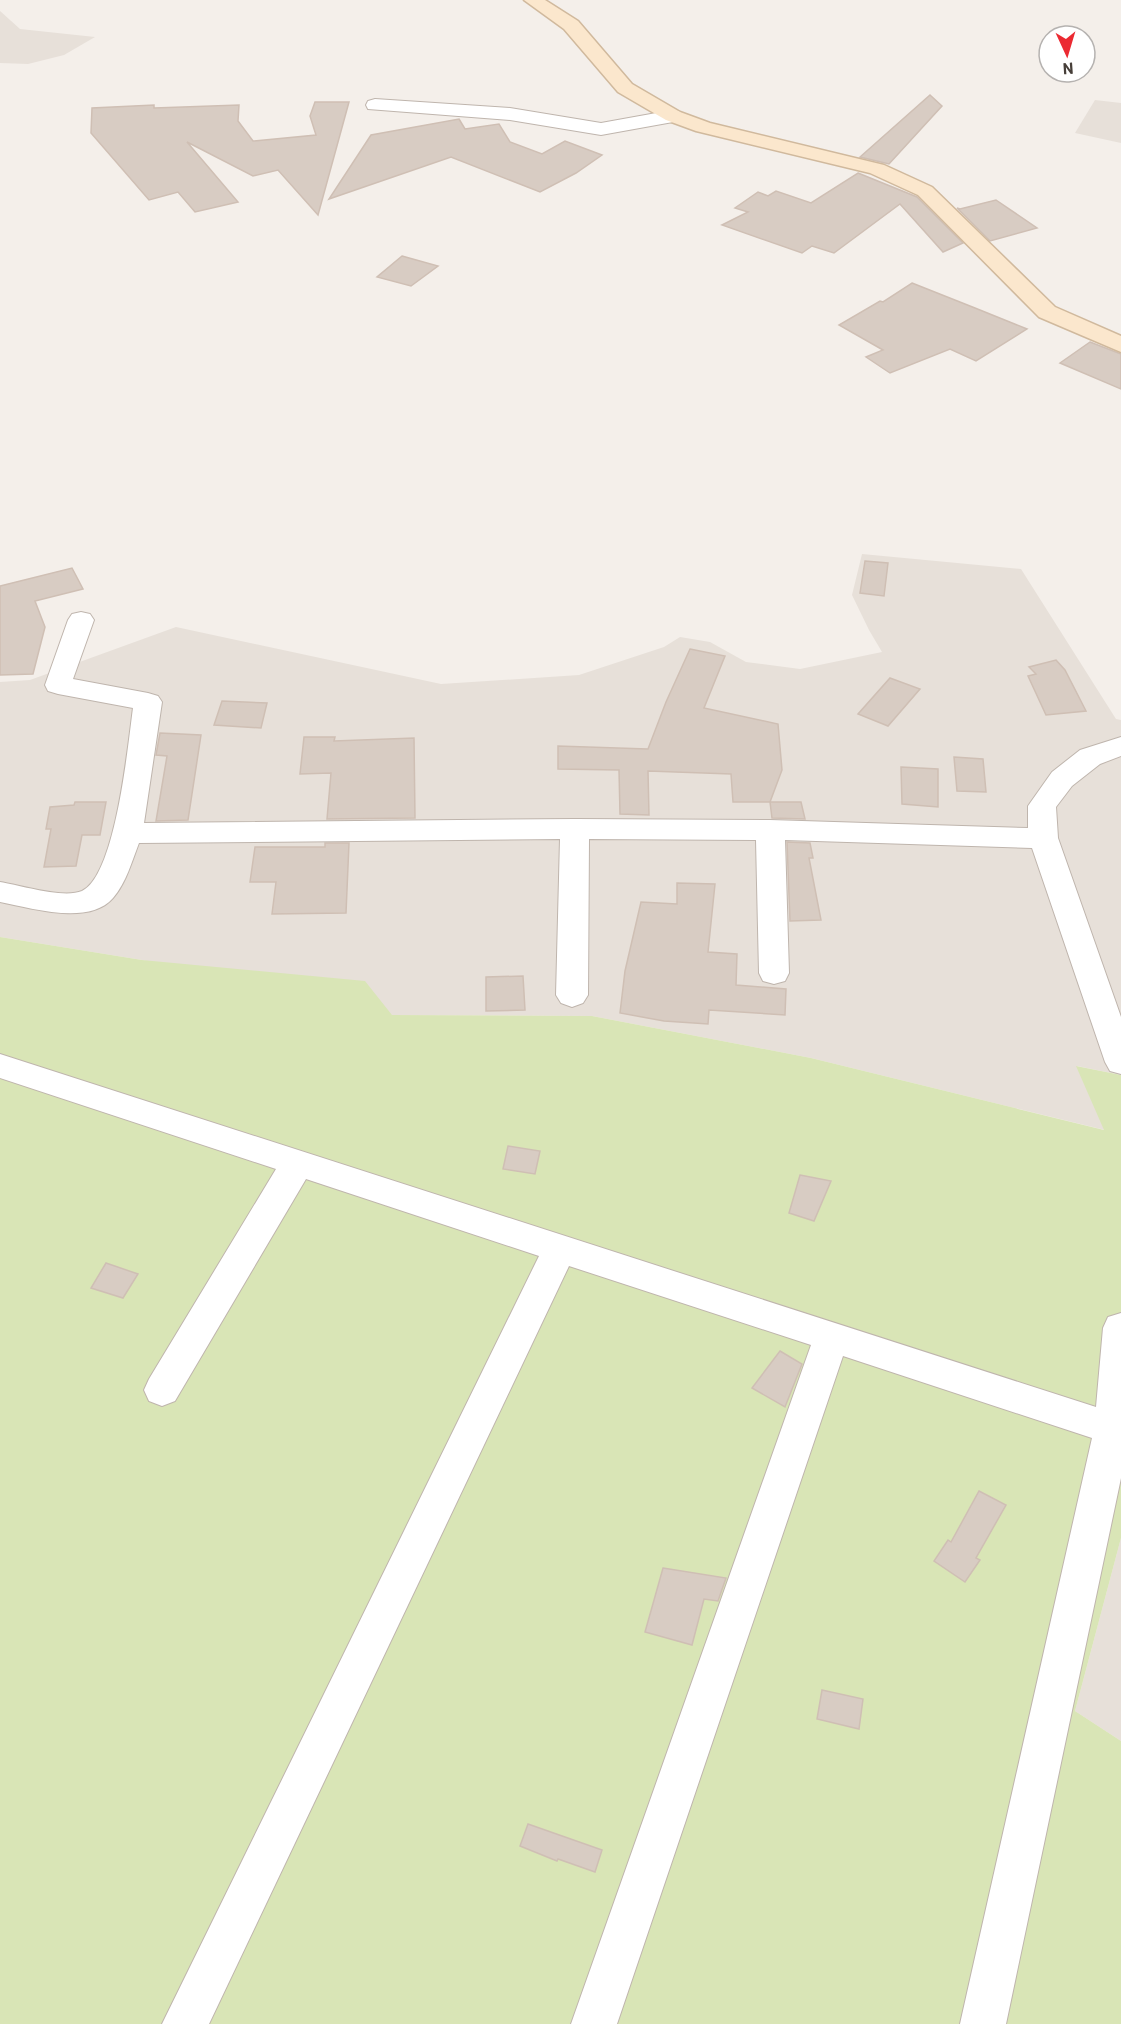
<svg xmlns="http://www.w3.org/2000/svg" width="1121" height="2024" viewBox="0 0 1121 2024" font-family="Barlow,sans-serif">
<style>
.residential{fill:#e7e0d9}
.green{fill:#d9e5b6}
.building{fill:#d8ccc3;stroke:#cfbfb4;stroke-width:1.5}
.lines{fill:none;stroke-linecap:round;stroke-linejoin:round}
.street-casing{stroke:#bfb5ad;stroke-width:2}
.secondary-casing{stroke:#d0b99d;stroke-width:3}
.street{fill:#fff;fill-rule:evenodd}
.secondary{fill:#fbe7cd;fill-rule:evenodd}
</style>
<rect width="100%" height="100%" fill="#f4efea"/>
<!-- residential -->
<g class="residential">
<polygon points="0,11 20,29 95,37 64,55 28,64 0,63"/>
<polygon points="1095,100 1121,103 1121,143 1075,133"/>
<polygon points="862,554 1021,569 1116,719 1121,720 1121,1075 1077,1066 1105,1130 811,1058 592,1016 392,1015 142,960 0,937 0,682 30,680 176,627 441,684 579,675 664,647 680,637 710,642 746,662 800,669 882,652 869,630 852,595"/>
<polygon points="1121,1538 1121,1741 1075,1711"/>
</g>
<!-- green -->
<polygon class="green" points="0,937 142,960 365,981 392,1015 592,1016 811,1058 1104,1130 1076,1066 1121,1075 1121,1538 1075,1711 1121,1741 1121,2024 0,2024"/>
<!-- building -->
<g class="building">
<polygon points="930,95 942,106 889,164 860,157"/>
<polygon points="315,102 349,102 318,215 278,170 253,176 187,142 238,202 195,212 178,192 149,200 91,133 92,108 154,105 154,108 239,105 238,121 253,141 316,135 310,116"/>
<polygon points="459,119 465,129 499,124 510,142 542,154 565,141 602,155 576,173 540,192 451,157 329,199 371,135"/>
<polygon points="858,173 917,197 963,243 943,252 900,204 834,253 812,246 802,253 722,225 748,212 735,208 758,192 768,196 776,191 811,203"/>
<polygon points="996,200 1037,228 990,241 957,208 960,209"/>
<polygon points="402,256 438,266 411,286 377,277"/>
<polygon points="912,283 975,308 1027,329 976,361 950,349 890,373 866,357 883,350 839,325 880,301 883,302"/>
<polygon points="1090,342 1121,354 1121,389 1060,363"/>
<polygon points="865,561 888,563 884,596 860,593"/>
<polygon points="72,568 83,589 35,601 45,627 33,674 0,675 0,586"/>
<polygon points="690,649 725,656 704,708 778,724 782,770 770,802 801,802 805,819 772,818 770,802 733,802 731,774 648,771 649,815 620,814 619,770 558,769 558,746 648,749 666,702"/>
<polygon points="1056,660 1065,670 1086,711 1046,715 1028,676 1036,674 1029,667"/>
<polygon points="890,678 920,689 888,726 858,714"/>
<polygon points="222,701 267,703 261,728 214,725"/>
<polygon points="160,733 201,735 188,820 156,821 167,756 156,755"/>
<polygon points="304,737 335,737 334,741 414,738 415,818 327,819 331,773 300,774"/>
<polygon points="954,757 983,759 986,792 957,791"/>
<polygon points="901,767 938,769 938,807 902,804"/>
<polygon points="75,802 106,802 100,835 82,835 76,866 44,867 51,829 46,829 50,807 74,805"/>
<polygon points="787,842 810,843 813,858 809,858 821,920 790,921"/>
<polygon points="325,843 349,843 346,913 272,914 276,882 250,882 255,847 325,847"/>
<polygon points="677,883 715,884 708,952 737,954 736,985 786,989 785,1015 709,1010 708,1024 664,1021 620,1013 625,971 641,902 677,904"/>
<polygon points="523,976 525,1010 486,1011 486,977"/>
<polygon points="508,1146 540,1151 535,1174 503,1169"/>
<polygon points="800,1175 831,1181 814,1221 789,1213"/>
<polygon points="106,1263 138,1274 123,1298 91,1288"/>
<polygon points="780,1351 802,1364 785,1407 752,1388"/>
<polygon points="979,1491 1006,1505 976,1558 980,1560 965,1582 934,1561 948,1540 951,1542"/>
<polygon points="663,1568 726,1578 718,1601 704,1599 692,1645 645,1632"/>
<polygon points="822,1690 863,1699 859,1729 817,1719"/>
<polygon points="528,1824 602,1850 595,1872 558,1859 557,1861 520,1846"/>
</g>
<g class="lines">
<!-- street casing -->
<g class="street-casing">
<g id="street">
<polygon points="375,99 510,108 601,123 673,110 680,112 682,116 680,120 673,122 601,135 510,120 368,109 366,105 368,101"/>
<path d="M 81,612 L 90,614 L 94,620 L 73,679 L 148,693 L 158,696 L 162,702 L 144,823 L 575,819 L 770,820 L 1028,828 L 1028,806 L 1052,772 L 1080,750 L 1121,737 L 1121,756 L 1100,764 L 1072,786 L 1056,807 L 1058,838 L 1121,1017 L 1121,1074 L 1110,1071 L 1105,1062 L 1032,848 L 785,840 L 789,973 L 785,981 L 774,984 L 763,981 L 759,973 L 756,840 L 589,839 L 588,995 L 583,1003 L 572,1007 L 561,1003 L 556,995 L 560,839 L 139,843 C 132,861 126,883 113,898 C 89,926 31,908 0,902 L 0,882 C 20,885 63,899 82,891 C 116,875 128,744 133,708 L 58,694 L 48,691 L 45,685 L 68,620 L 72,614 Z"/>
<polygon points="0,1054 1096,1407 1103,1328 1108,1317 1121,1313 1121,1478 1006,2024 960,2024 1092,1438 843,1356 617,2024 571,2024 811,1345 569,1266 209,2024 162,2024 539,1256 306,1179 175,1401 162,1406 149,1401 144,1390 149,1379 276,1169 0,1078"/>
</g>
</g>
<!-- secondary casing -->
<g class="secondary-casing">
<polygon id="secondary" points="524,0 545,0 578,21 632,84 680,112 710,123 884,165 932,187 1055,307 1121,336 1121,352 1039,317 918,195 870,173 696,131 666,120 618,92 564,29"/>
</g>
<!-- street -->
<use href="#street" class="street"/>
<!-- secondary -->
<use href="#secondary" class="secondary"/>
</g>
<!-- north arrow -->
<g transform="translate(1067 54) rotate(176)"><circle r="28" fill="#ffffff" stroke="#b5b2b0" stroke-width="1.5"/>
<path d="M0-4.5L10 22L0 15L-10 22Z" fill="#eb2a32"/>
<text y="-9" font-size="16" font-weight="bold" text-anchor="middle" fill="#473f39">N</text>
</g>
</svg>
